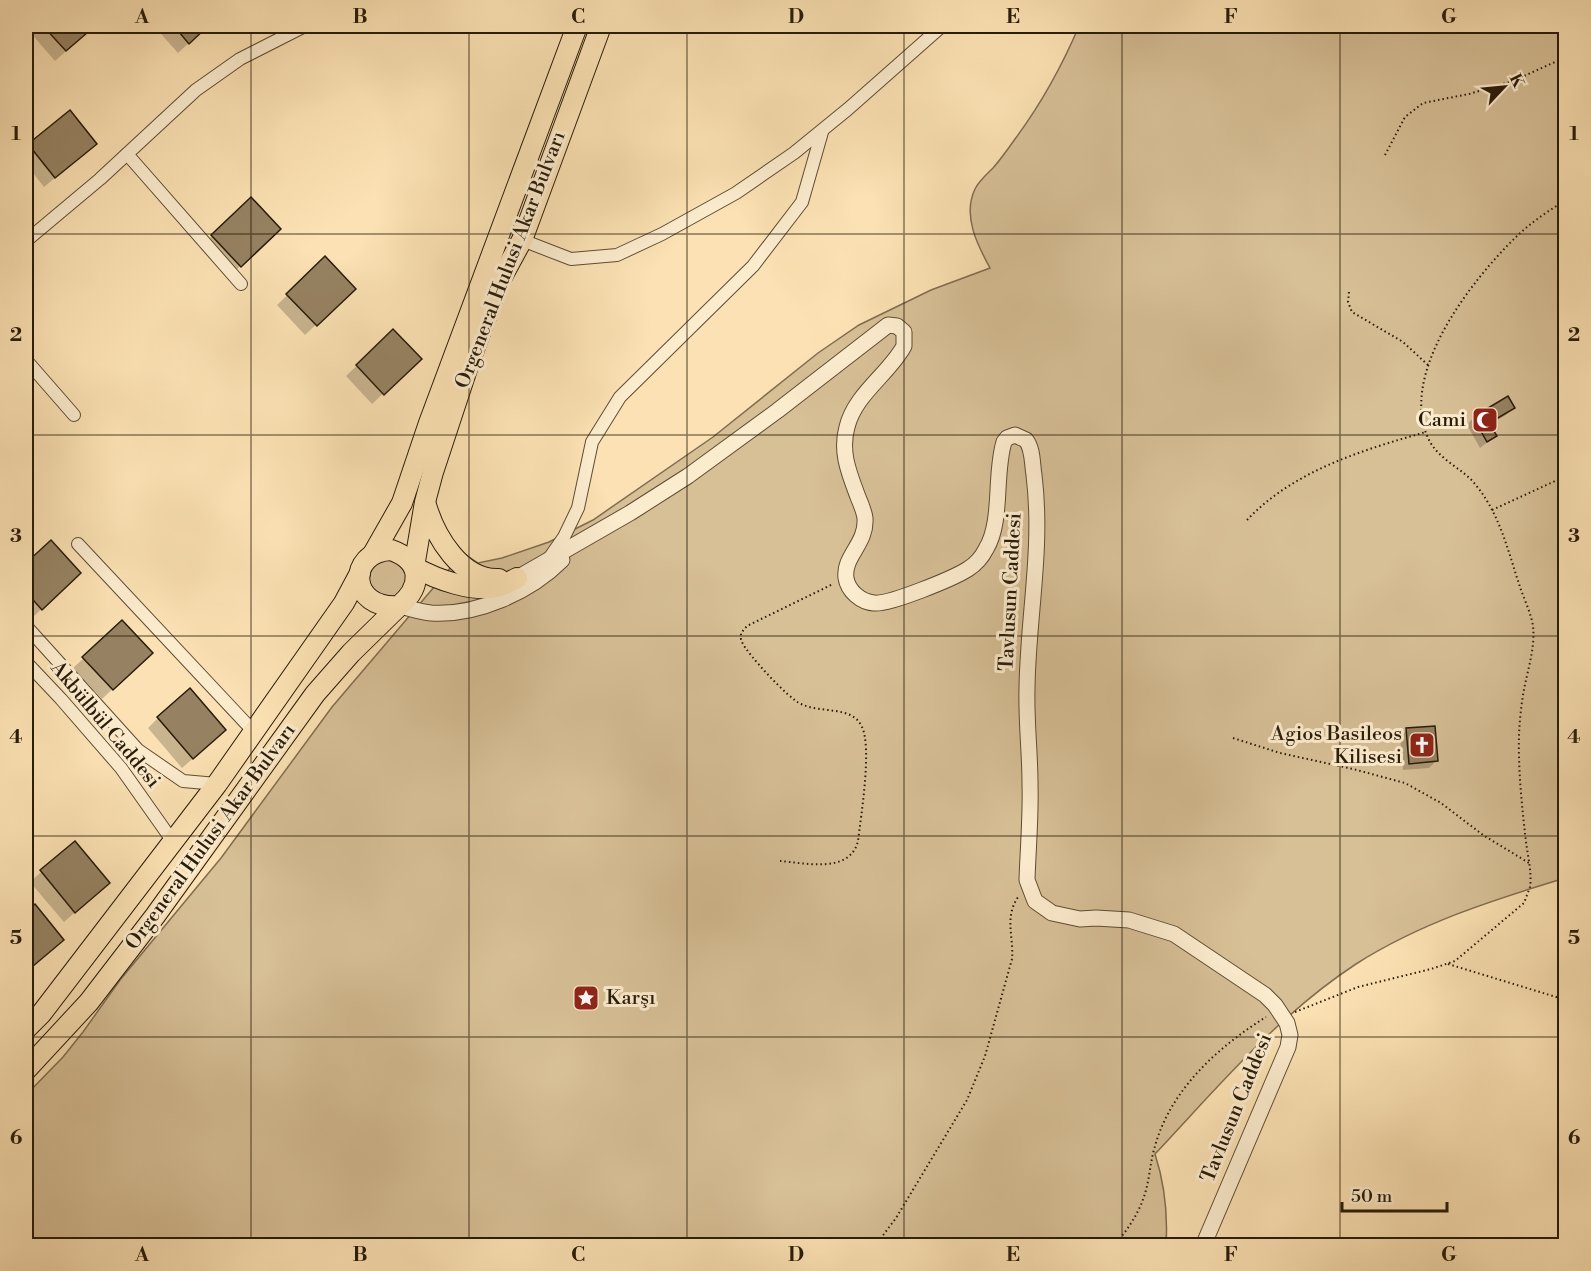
<svg xmlns="http://www.w3.org/2000/svg" width="1591" height="1271" viewBox="0 0 1591 1271" font-family="'Libre Bodoni',serif">
<style>
.green{fill:#d7bf96;stroke:#806d50;stroke-width:1.5}
.shadow{fill:#0003}
.building{fill:#968262;stroke:#281b0a;stroke-width:1.5}
.lines{fill:none;stroke-linecap:round;stroke-linejoin:round}
.minor-casing{stroke:#5d4c34;stroke-width:14}
.tertiary-casing{stroke:#5d4c34;stroke-width:17}
.primary-casing{stroke:#281b0a;stroke-width:22}
.path{stroke:#281b0a;stroke-width:2;stroke-dasharray:1.5 3;stroke-linecap:butt}
.minor{stroke:#fcecce;stroke-width:12}
.tertiary{stroke:#fcecce;stroke-width:15}
.primary{stroke:#fbe1b3;stroke-width:20}
.grid{fill:none;stroke:#281b0a;stroke-width:1.5;stroke-opacity:0.55}
.labels{text-anchor:middle;dominant-baseline:central;stroke-width:6;stroke-linejoin:round;paint-order:stroke}
.street-label{font-size:20px;fill:#281b0a;stroke:#fcecce}
.poi-label{font-size:20px;fill:#281b0a;stroke:#fcecce;text-anchor:end}
.neatline{fill:none;stroke:#281b0a;stroke-width:2}
.grid-label{font-size:20px;text-anchor:middle;font-weight:bold;fill:#281b0a}
</style>
<rect width="100%" height="100%" fill="#fbe1b3"/>
<filter id="stains"><feTurbulence type="fractalNoise" baseFrequency=".00333" numOctaves="4"/><feColorMatrix values="0 0 0 0 .2 0 0 0 0 .09 0 0 0 0 .02 0 0 0 .5 -.17"/></filter>
<radialGradient id="worn" r=".72"><stop offset=".6" stop-color="#630" stop-opacity="0"/><stop offset="1" stop-color="#630" stop-opacity=".3"/></radialGradient>
<!-- green -->
<g class="green">
<path d="M 1079,26 L 1565,26 L 1565,878 C 1493,900 1420,923 1356,964 C 1278,1015 1218,1087 1155,1154 C 1165,1185 1168,1213 1166,1245 L 26,1246 L 26,1095 L 63,1057 L 83,1032 L 120,980 L 221,858 L 332,707 L 463,553 L 478,563 L 502,558 L 549,542 L 593,520 L 713,437 L 818,353 L 859,325 L 931,290 L 990,268 C 978,246 962,216 975,189 C 978,182 987,174 993,168 C 1001,159 1008,149 1015,139 C 1041,104 1062,66 1079,26 Z"/>
<path d="M 390,556 L 412,575 L 399,600 L 371,594 C 366,568 366,568 390,556 Z"/>
</g>
<!-- shadow -->
<g class="shadow">
<polygon points="35,26 94,26 55,61 29,31"/>
<polygon points="154,26 207,26 178,53"/>
<polygon points="69,112 95,144 44,187 26,164 26,149"/>
<polygon points="279,229 230,276 201,246 212,236"/>
<polygon points="325,259 354,289 305,335 277,305"/>
<polygon points="393,331 409,369 372,404 346,376"/>
<polygon points="1507,398 1513,408 1506,415 1489,425 1495,436 1480,448 1467,425 1473,418"/>
<polygon points="51,542 69,583 31,619 26,613 26,565"/>
<polygon points="84,658 140,663 102,699 73,668"/>
<polygon points="158,718 214,740 182,768 148,728"/>
<polygon points="1407,730 1436,761 1429,768 1403,770 1400,737"/>
<polygon points="74,843 97,893 64,922 30,882"/>
<polygon points="35,906 52,950 26,972 26,914"/>
</g>
<!-- building -->
<g class="building">
<polygon points="43,26 95,26 66,51"/>
<polygon points="174,26 208,26 189,44"/>
<polygon points="70,110 97,144 55,178 28,144"/>
<polygon points="251,197 281,229 241,267 211,235"/>
<polygon points="325,256 356,289 317,326 286,294"/>
<polygon points="393,329 422,359 384,395 356,365"/>
<polygon points="1508,396 1515,408 1489,423 1497,436 1487,442 1473,417"/>
<polygon points="51,540 81,573 42,610 26,592 26,563"/>
<polygon points="122,620 153,653 113,690 82,657"/>
<polygon points="190,688 226,730 193,759 157,717"/>
<polygon points="1435,726 1438,761 1409,764 1406,728"/>
<polygon points="75,841 110,883 75,913 40,870"/>
<polygon points="35,904 64,940 26,972 26,912"/>
</g>
<g class="lines">
<!-- minor casing -->
<g class="minor-casing">
<g id="minor">
<polyline points="127,154 241,284"/>
<polyline points="522,240 571,259 617,255 662,234 736,193 794,153 848,109 942,26"/>
<polyline points="26,241 100,179 196,90 240,59 305,26"/>
<polyline points="26,360 74,415"/>
<polyline points="78,544 254,732"/>
<polyline points="548,560 564,537 578,508 592,442 620,397 753,266 802,202 822,132"/>
<polyline points="26,626 138,750 183,781 217,784"/>
<polyline points="26,662 61,699 121,768 174,843"/>
</g>
</g>
<!-- tertiary casing -->
<g class="tertiary-casing">
<g id="tertiary">
<path d="M 517,578 L 630,513 L 688,476 L 777,411 L 888,325 L 897,326 L 904,332 L 904,346 C 889,374 855,394 847,427 C 840,452 849,473 858,497 C 861,504 864,511 865,518 C 867,544 843,556 846,578 C 848,591 861,602 874,603 C 889,605 954,578 968,569 C 976,564 982,557 986,549 C 1003,521 994,474 1004,442 L 1007,438 L 1015,435 L 1026,440 C 1033,449 1032,463 1034,475 C 1043,549 1028,615 1027,688 C 1026,721 1030,752 1030,784 C 1031,816 1028,848 1027,880 L 1035,901 L 1052,913 L 1080,919 L 1096,918 L 1129,920 L 1174,934 L 1265,995 L 1275,1005 L 1287,1023 L 1290,1035 L 1288,1047 L 1203,1246"/>
<path d="M 399,606 C 409,608 420,612 431,613 C 477,616 530,592 562,560"/>
</g>
</g>
<!-- primary casing -->
<g class="primary-casing">
<g id="primary">
<path d="M 426,505 C 435,536 461,581 499,579"/>
<path d="M 391,550 C 423,561 422,587 399,606 C 349,610 346,552 391,550 Z"/>
<polyline points="373,554 402,503 429,423 577,26"/>
<path d="M 517,578 C 511,581 506,584 500,586 C 475,594 436,579 414,567 L 425,502 L 433,472 L 468,366 L 497,286 L 522,240 L 601,26"/>
<polyline points="26,1029 41,1014 217,784 344,603 360,573"/>
<polyline points="26,1070 89,1002 155,916 315,694 351,653 399,606"/>
</g>
</g>
<!-- path -->
<g class="path">
<polyline points="1385,155 1405,117 1423,103 1469,94 1513,81 1566,57"/>
<polyline points="1349,292 1348,302 1352,312 1403,342 1428,365"/>
<polyline points="1492,510 1566,476"/>
<path d="M 1247,520 C 1293,471 1362,450 1426,432"/>
<polyline points="1233,738 1280,753 1353,769 1405,783 1441,803 1483,835 1529,863"/>
<path d="M 780,861 C 805,863 850,874 858,841 C 861,816 872,748 862,727 C 852,705 822,714 801,704 C 789,699 747,654 742,642 C 740,638 741,636 741,633 L 747,626 L 833,584"/>
<polyline points="1448,964 1566,1000"/>
<path d="M 1295,1012 L 1358,987 L 1431,969 L 1455,961 L 1518,908 L 1524,903 L 1530,887 C 1532,873 1528,857 1526,842 C 1522,807 1518,770 1519,734 C 1520,716 1522,697 1526,680 C 1530,662 1535,644 1533,626 C 1531,613 1524,599 1520,587 C 1508,551 1500,514 1475,484 C 1462,468 1439,460 1429,440 C 1397,375 1471,281 1515,238 C 1530,223 1548,211 1566,200"/>
<path d="M 875,1246 L 896,1218 L 967,1100 L 985,1056 L 1012,959 C 1014,937 1004,918 1018,897"/>
<path d="M 1114,1246 C 1129,1228 1142,1209 1147,1186 C 1150,1173 1151,1159 1155,1146 C 1171,1089 1218,1047 1266,1017"/>
</g>
<!-- minor -->
<use href="#minor" class="minor"/>
<!-- tertiary -->
<use href="#tertiary" class="tertiary"/>
<!-- primary -->
<use href="#primary" class="primary"/>
</g>
<!-- grid -->
<path class="grid" d="M 251,26 L 251,1246M 469,26 L 469,1246M 687,26 L 687,1246M 904,26 L 904,1246M 1122,26 L 1122,1246M 1340,26 L 1340,1246M 26,234 L 1566,234M 26,435 L 1566,435M 26,636 L 1566,636M 26,836 L 1566,836M 26,1037 L 1566,1037"/>
<!-- icons -->
<defs>
<g id="mosque-square" transform="scale(1.35)"><rect x="-9" y="-9" width="18" height="18" rx="4" fill="#8f2418" stroke="#fcecce"/><path d="M3.5-4.9A6 6 0 1 0 3.5 4.9A5 5 0 1 1 3.5-4.9Z" fill="#fff"/></g>
<g id="church-square" transform="scale(1.35)"><rect x="-9" y="-9" width="18" height="18" rx="4" fill="#8f2418" stroke="#fcecce"/><path d="M-1.2-6h2.4v3.5h3.3v2.4h-3.3V6h-2.4V-.1h-3.3v-2.4h3.3Z" fill="#fff"/></g>
<g id="sight-square" transform="scale(1.35)"><rect x="-9" y="-9" width="18" height="18" rx="4" fill="#8f2418" stroke="#fcecce"/><path d="M0-6L1.8-2.2L6-1.7L2.9 1.2L3.7 5.4L0 3.3L-3.7 5.4L-2.9 1.2L-6-1.7L-1.8-2.2Z" fill="#fff"/></g>
</defs>
<g fill-rule="evenodd">
<use href="#mosque-square" x="1485" y="420"/>
<use href="#church-square" x="1422" y="745"/>
<use href="#sight-square" x="586" y="998"/>
</g>
<g class="labels">
<!-- street labels -->
<g class="street-label">
<text transform="translate(511 260) rotate(-69)">Orgeneral Hulusi Akar Bulvarı</text>
<text transform="translate(1011 592) rotate(-87)">Tavlusun Caddesi</text>
<text transform="translate(105 725) rotate(50)">Akbülbül Caddesi</text>
<text transform="translate(211 837) rotate(-54)">Orgeneral Hulusi Akar Bulvarı</text>
<text transform="translate(1237 1108) rotate(-68)">Tavlusun Caddesi</text>
</g>
<!-- poi labels -->
<g class="poi-label">
<text x="1466" y="420">Cami</text>
<text x="1402" y="734">Agios Basileos<tspan x="1402" dy="23">Kilisesi</tspan></text>
<text x="606" y="998" text-anchor="start">Karşı</text>
</g>
</g>
<!-- margin -->
<rect width="1591" height="1271" fill="none" stroke="#fbe1b3" stroke-width="66"/>
<!-- north arrow -->
<g transform="translate(1504 87) rotate(64)" stroke="#fcecce" stroke-width="4.5" paint-order="stroke">
<path d="M0-4.5L10 22L0 15L-10 22Z" fill="#281b0a"/>
<text y="-9" font-size="16" font-weight="bold" text-anchor="middle" fill="#281b0a">K</text>
</g>
<!-- scale -->
<path d="M1342 1202v9h105v-9" fill="none" stroke="#281b0a" stroke-width="3"/>
<text x="1351" y="1202" font-size="18" fill="#281b0a" stroke="#fcecce" stroke-width="4.5" paint-order="stroke">50 m</text>
<rect x="33" y="33" width="1525" height="1205" class="neatline"/>
<g class="grid-label">
<text x="142" y="23">A</text>
<text x="360" y="23">B</text>
<text x="578" y="23">C</text>
<text x="796" y="23">D</text>
<text x="1013" y="23">E</text>
<text x="1231" y="23">F</text>
<text x="1449" y="23">G</text>
<text x="16" y="140">1</text>
<text x="1574" y="140">1</text>
<text x="16" y="341">2</text>
<text x="1574" y="341">2</text>
<text x="16" y="542">3</text>
<text x="1574" y="542">3</text>
<text x="16" y="743">4</text>
<text x="1574" y="743">4</text>
<text x="16" y="944">5</text>
<text x="1574" y="944">5</text>
<text x="16" y="1144">6</text>
<text x="1574" y="1144">6</text>
<text x="142" y="1261">A</text>
<text x="360" y="1261">B</text>
<text x="578" y="1261">C</text>
<text x="796" y="1261">D</text>
<text x="1013" y="1261">E</text>
<text x="1231" y="1261">F</text>
<text x="1449" y="1261">G</text>
</g>
<rect width="100%" height="100%" filter="url(#stains)"/>
<rect width="100%" height="100%" fill="url(#worn)"/>
</svg>
